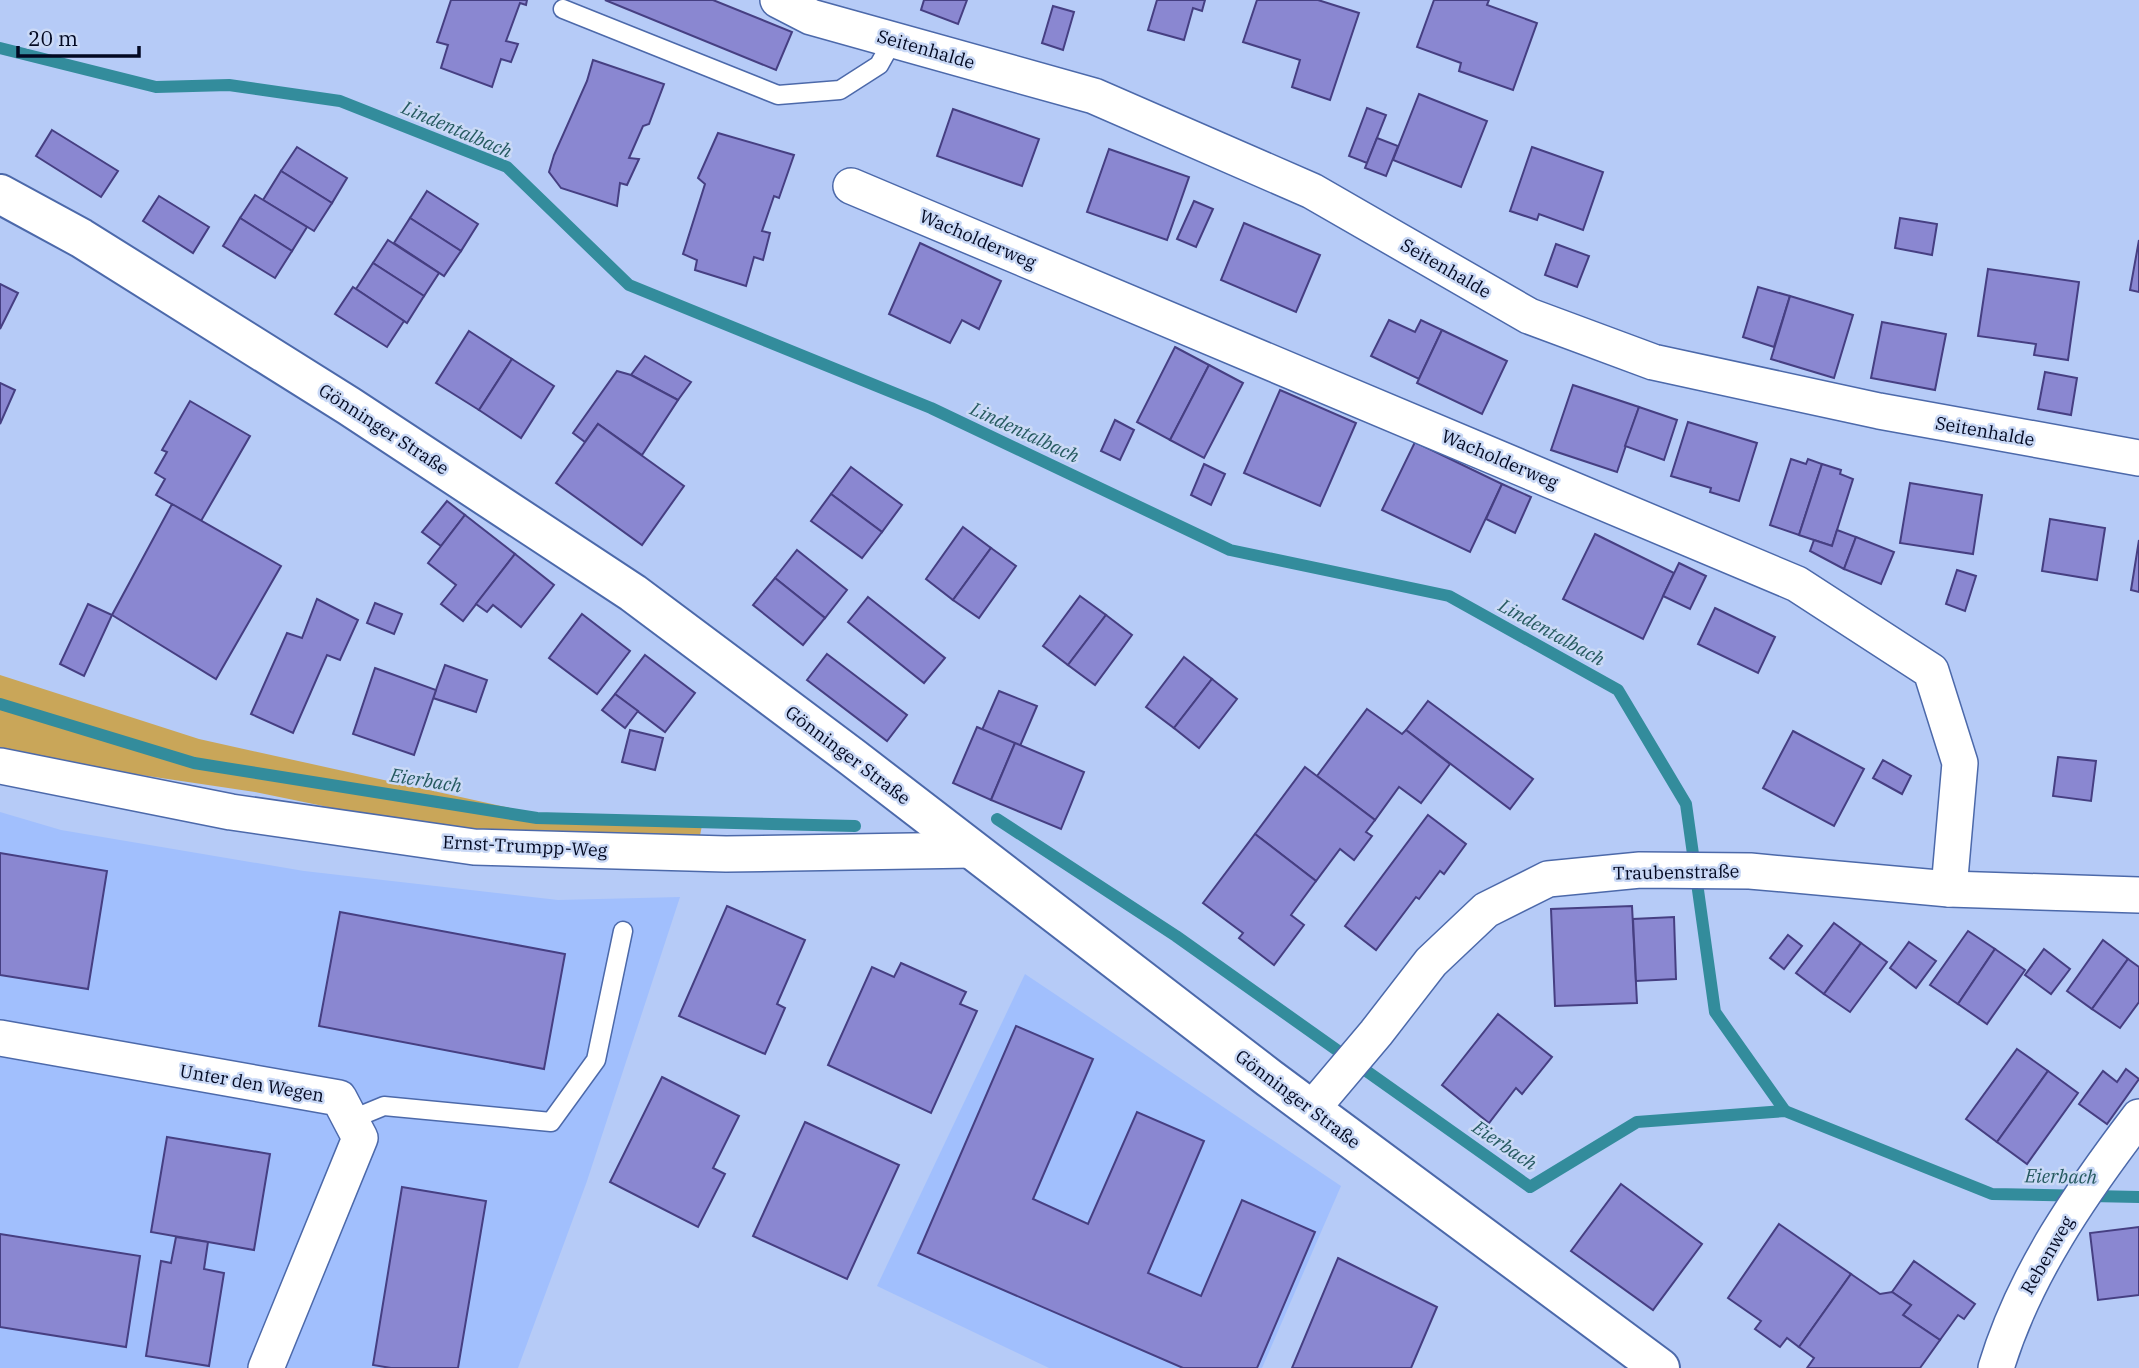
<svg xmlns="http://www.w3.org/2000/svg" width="2139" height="1368" viewBox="0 0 2139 1368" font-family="'IBM Plex Serif',serif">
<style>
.built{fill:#a1bffd}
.green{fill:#c9a659}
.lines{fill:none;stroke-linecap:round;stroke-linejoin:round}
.stream{stroke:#338c9c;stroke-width:12}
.building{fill:#8a87d1;stroke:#463f82;stroke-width:2}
.service-casing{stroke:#4c69aa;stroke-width:21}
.minor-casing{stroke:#4c69aa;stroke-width:38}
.tertiary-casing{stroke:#4c69aa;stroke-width:42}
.service{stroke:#fff;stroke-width:18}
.minor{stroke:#fff;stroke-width:35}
.tertiary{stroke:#fff;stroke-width:38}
.labels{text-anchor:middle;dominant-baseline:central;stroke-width:5;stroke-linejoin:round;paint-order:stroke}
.street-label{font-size:18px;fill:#030922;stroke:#cad9f6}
.water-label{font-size:19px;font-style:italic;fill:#265a60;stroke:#cad9f6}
</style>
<rect width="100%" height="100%" fill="#b6cbf7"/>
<!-- built -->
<g class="built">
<polygon points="0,812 61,830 304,871 558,900 680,897 587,1181 518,1368 0,1368"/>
<polygon points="1025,974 1341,1186 1262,1368 1049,1368 877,1286"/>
</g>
<!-- green -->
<polygon class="green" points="0,675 199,739 533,813 703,820 698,846 435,829 255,792 0,754"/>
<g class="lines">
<!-- stream -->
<g class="stream">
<polyline points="0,48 156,87 229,85 340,101 507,167 629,285 931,408 1230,550 1449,596 1618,690 1686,804 1715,1012 1785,1111"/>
<polyline points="0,704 194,763 537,818 855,826"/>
<polyline points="997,819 1176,936 1530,1187 1637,1122 1785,1111 1992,1194 2139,1197"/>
</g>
</g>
<!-- building -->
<g class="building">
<polygon points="451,0 527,0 526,5 520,3 506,41 518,44 511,62 501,59 492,87 441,68 448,45 437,42"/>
<polygon points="605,0 713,0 792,32 776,70"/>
<polygon points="924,0 967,0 958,24 921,10"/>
<polygon points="1157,0 1205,0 1202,11 1193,8 1184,40 1148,30"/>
<polygon points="1257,0 1318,0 1359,13 1330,100 1292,87 1300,60 1243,42"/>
<polygon points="1434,0 1489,0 1487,5 1537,23 1513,90 1459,71 1461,63 1417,47"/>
<polygon points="1053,6 1074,12 1063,50 1042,43"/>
<polygon points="593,60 664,84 649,124 643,126 629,158 639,159 627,185 620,183 617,206 561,188 549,172 554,155 587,81"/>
<polygon points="1419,94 1487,121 1461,187 1393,160"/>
<polygon points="1367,108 1386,115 1367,163 1349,156"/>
<polygon points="953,109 1039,139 1022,186 937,156"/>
<polygon points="52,130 118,171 101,197 36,156"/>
<polygon points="718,133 794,155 779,198 774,196 762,231 770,233 763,260 754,257 746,286 695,270 697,260 683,254 705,184 698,178"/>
<polygon points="1377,138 1398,146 1386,176 1365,168"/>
<polygon points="297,147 347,178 332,203 281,171"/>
<polygon points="1532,147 1603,172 1583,230 1539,214 1537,220 1510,211"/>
<polygon points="1109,149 1189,177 1167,240 1087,212"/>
<polygon points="281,171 332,203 314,231 263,200"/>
<polygon points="427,191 478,224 461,251 410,218"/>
<polygon points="255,195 307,227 292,251 240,218"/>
<polygon points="159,196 209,227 193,253 143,221"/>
<polygon points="1194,201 1213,209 1196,247 1177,239"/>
<polygon points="240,218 292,251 275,278 223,246"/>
<polygon points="410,218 461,251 444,276 394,243"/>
<polygon points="1900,218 1937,224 1932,255 1895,248"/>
<polygon points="1244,223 1320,255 1296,312 1221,280"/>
<polygon points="388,240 439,273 424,296 373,263"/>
<polygon points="2139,240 2139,292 2130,290"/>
<polygon points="920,243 1001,281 979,329 962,320 950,343 889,314"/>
<polygon points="1556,244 1589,256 1577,287 1545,275"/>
<polygon points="373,263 424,296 407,323 356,289"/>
<polygon points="1988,269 2079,282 2068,360 2034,355 2036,344 1978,336"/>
<polygon points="0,284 18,293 0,329"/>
<polygon points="353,287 404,321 387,347 335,314"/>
<polygon points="1758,287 1790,296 1774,347 1743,337"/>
<polygon points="1790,296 1853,315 1834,378 1771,359"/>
<polygon points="1389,320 1415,332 1421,320 1442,330 1419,379 1371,356"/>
<polygon points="1882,322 1946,334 1935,390 1871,378"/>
<polygon points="1442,330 1507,361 1482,414 1417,383"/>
<polygon points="469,331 512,359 479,410 436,383"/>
<polygon points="1175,347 1209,365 1170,440 1137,422"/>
<polygon points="645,356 691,382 678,400 631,375"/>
<polygon points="512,359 554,386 521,438 479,410"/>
<polygon points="1209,365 1243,383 1204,458 1170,440"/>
<polygon points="617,371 631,375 678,400 642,455 598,424 585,442 573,433"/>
<polygon points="2045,372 2077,378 2071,415 2038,409"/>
<polygon points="0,383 15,390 0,424"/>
<polygon points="1573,385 1639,407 1617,472 1551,450"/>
<polygon points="1280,390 1356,423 1320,506 1244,473"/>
<polygon points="190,401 250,436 201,521 156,495 165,479 155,473 167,452 162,450"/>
<polygon points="1639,407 1677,420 1664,460 1625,446"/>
<polygon points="1115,420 1134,430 1120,460 1101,451"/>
<polygon points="1688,422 1757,443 1739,501 1710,492 1711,488 1671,476"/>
<polygon points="598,424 684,486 642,545 556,483"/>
<polygon points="1415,442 1502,484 1470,552 1382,510"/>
<polygon points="1791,459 1806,464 1808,459 1822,464 1799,535 1770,525"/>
<polygon points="1204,464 1225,474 1211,505 1191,495"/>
<polygon points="1822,464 1841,470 1840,474 1853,479 1832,546 1799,535"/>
<polygon points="851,467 902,505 882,532 831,494"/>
<polygon points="1910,483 1982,495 1973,554 1900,543"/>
<polygon points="1502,484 1531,497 1515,533 1486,519"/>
<polygon points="831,494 882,532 862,558 811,521"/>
<polygon points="447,501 465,515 441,546 422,532"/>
<polygon points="172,504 281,566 216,679 112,615"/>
<polygon points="465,515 515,554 463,621 441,604 456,585 428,563"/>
<polygon points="2050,519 2105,528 2097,580 2042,571"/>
<polygon points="963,527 991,548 953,600 926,579"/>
<polygon points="1837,530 1856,537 1844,569 1810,551 1814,540 1832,546"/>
<polygon points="1595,534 1674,573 1643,639 1563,599"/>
<polygon points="1856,537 1894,552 1881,584 1844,569"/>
<polygon points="2139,540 2139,592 2131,590"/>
<polygon points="991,548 1016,566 979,618 953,600"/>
<polygon points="797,550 847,590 825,618 775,578"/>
<polygon points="515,554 554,585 521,627 493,605 487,612 476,604"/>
<polygon points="1679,563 1706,576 1690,609 1663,596"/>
<polygon points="1957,570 1976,576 1965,611 1946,604"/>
<polygon points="775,578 825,618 803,645 753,605"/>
<polygon points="1080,596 1106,615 1068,665 1043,646"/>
<polygon points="868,597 945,658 924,683 848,622"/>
<polygon points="317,599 358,620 340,660 327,655 293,733 251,714 287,633 302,638"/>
<polygon points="375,603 402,614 394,634 367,623"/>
<polygon points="88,604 112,615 84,676 60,664"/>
<polygon points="1715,608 1775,637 1758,673 1698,644"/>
<polygon points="582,614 630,651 597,694 549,658"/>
<polygon points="1106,615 1132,635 1095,685 1068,665"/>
<polygon points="827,654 907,715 887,741 807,680"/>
<polygon points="645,655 695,693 665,732 615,694"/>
<polygon points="1184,657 1212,679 1174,728 1146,707"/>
<polygon points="445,665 487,680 476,712 433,698"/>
<polygon points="375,668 436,690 414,755 353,734"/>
<polygon points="1212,679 1237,699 1199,748 1174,728"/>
<polygon points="999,691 1037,706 1020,746 982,730"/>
<polygon points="615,694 638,711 625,728 602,710"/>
<polygon points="1428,701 1533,779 1510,809 1406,730"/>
<polygon points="1367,709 1402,734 1406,730 1450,764 1421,803 1399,787 1375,820 1317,776"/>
<polygon points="977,727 1015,743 991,800 953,783"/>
<polygon points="630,730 663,738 655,770 622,762"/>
<polygon points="1793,731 1864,769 1834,826 1763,788"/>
<polygon points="1015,743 1084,772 1061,829 991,800"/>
<polygon points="2058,757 2096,761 2091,801 2053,796"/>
<polygon points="1883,760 1911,776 1902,794 1873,778"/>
<polygon points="1305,767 1375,820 1366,832 1372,836 1354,860 1340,849 1316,881 1255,834"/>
<polygon points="1428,815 1466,844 1444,874 1440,871 1419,899 1416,897 1376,950 1345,926"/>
<polygon points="1255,834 1316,881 1291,915 1304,925 1274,965 1239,938 1243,933 1203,903"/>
<polygon points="0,853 107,871 88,989 0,975"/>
<polygon points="727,906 805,940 777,1004 785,1008 765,1054 679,1016"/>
<polygon points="1632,906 1637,1003 1555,1006 1551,909"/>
<polygon points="340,912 565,954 544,1069 319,1026"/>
<polygon points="1674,917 1676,979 1636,981 1633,919"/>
<polygon points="1834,923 1861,943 1824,994 1796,973"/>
<polygon points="1968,931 1995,949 1958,1004 1930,985"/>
<polygon points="1788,935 1802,946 1784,969 1770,958"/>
<polygon points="2103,940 2128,959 2092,1009 2067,991"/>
<polygon points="1909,942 1936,961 1916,988 1890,968"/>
<polygon points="1861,943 1887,962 1850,1012 1824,994"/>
<polygon points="1995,949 2025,970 1987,1024 1958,1004"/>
<polygon points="2044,949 2070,969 2051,994 2025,975"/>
<polygon points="2128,959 2139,967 2139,1002 2120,1028 2092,1009"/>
<polygon points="901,963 966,992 960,1004 977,1011 931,1113 828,1065 872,967 894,977"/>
<polygon points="1498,1014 1552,1057 1522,1094 1516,1088 1489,1123 1442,1085"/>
<polygon points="1016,1026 1093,1059 1033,1199 1088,1224 1137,1112 1204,1141 1148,1273 1201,1296 1242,1200 1315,1232 1257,1368 1183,1368 918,1253"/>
<polygon points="2017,1049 2048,1071 1997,1142 1966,1119"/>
<polygon points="2126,1069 2139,1079 2107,1124 2079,1104 2103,1071 2117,1082"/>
<polygon points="2048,1071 2078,1093 2027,1164 1997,1142"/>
<polygon points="662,1077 739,1116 713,1168 725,1174 698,1227 610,1182"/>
<polygon points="805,1122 899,1165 847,1279 753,1236"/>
<polygon points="167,1137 270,1154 254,1250 151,1232"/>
<polygon points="1621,1184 1702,1244 1653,1310 1571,1251"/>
<polygon points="402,1187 486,1201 458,1368 391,1368 373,1365"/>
<polygon points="1779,1224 1851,1274 1799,1347 1787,1338 1780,1347 1755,1329 1761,1321 1728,1298"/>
<polygon points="2139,1227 2139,1295 2098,1300 2090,1233"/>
<polygon points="0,1234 140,1256 126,1347 0,1327"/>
<polygon points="176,1237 208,1242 204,1269 224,1273 209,1366 146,1356 161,1261 171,1263"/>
<polygon points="1338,1258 1437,1307 1411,1368 1292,1368"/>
<polygon points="1914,1261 1975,1304 1964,1319 1958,1315 1940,1340 1903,1315 1911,1305 1892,1292"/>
<polygon points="1851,1274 1880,1294 1892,1292 1911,1305 1903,1315 1940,1340 1920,1368 1807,1368 1814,1358 1799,1347"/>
</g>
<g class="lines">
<!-- service casing -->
<g class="service-casing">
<g id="service">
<polyline points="563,9 778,95 840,90 879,65 893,40"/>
<polyline points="350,1120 384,1106 551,1122 596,1060 623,931"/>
</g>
</g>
<!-- minor casing -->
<g class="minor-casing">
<g id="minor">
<polyline points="778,0 811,17 1094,96 1312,191 1529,316 1653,362 1879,411 2139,458"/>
<polyline points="851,186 1797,584 1931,671 1960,763 1949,889"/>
<polyline points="0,766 231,812 474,847 726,854 972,850"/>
<polyline points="0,1038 339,1098 360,1138 266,1368"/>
<polyline points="1311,1110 1376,1033 1431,962 1486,910 1548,879 1640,870 1750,871 1949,889 2139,895"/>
<path d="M 1996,1368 C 2024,1275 2081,1193 2139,1117"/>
</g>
</g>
<!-- tertiary casing -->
<g class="tertiary-casing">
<polyline id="tertiary" points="0,194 81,238 349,406 633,593 852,757 1269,1078 1660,1368"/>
</g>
<!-- service -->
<use href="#service" class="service"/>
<!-- minor -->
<use href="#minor" class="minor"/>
<!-- tertiary -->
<use href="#tertiary" class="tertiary"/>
</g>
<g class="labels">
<!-- street labels -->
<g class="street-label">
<text transform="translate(926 49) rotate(16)">Seitenhalde</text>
<text transform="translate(978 239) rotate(23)">Wacholderweg</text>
<text transform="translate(1446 268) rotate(30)">Seitenhalde</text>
<text transform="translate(384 429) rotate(33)">Gönninger Straße</text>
<text transform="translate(1985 431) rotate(10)">Seitenhalde</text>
<text transform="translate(1500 459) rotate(23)">Wacholderweg</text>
<text transform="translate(848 755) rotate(37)">Gönninger Straße</text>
<text transform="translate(525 846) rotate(3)">Ernst-Trumpp-Weg</text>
<text transform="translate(1676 872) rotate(-1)">Traubenstraße</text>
<text transform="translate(252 1083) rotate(10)">Unter den Wegen</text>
<text transform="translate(1298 1099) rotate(37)">Gönninger Straße</text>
<text transform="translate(2047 1255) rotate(-60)">Rebenweg</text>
</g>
<!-- water labels -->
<g class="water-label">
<text transform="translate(457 129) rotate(23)">Lindentalbach</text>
<text transform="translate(1025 432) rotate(25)">Lindentalbach</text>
<text transform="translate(1552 632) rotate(29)">Lindentalbach</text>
<text transform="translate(426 780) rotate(9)">Eierbach</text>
<text transform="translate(1505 1145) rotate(34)">Eierbach</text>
<text transform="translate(2061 1176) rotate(1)">Eierbach</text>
</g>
</g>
<!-- scale -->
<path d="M18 46v10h121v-10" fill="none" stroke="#030922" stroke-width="3.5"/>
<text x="28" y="46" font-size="21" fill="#030922" stroke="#cad9f6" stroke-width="5" paint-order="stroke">20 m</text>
</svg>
